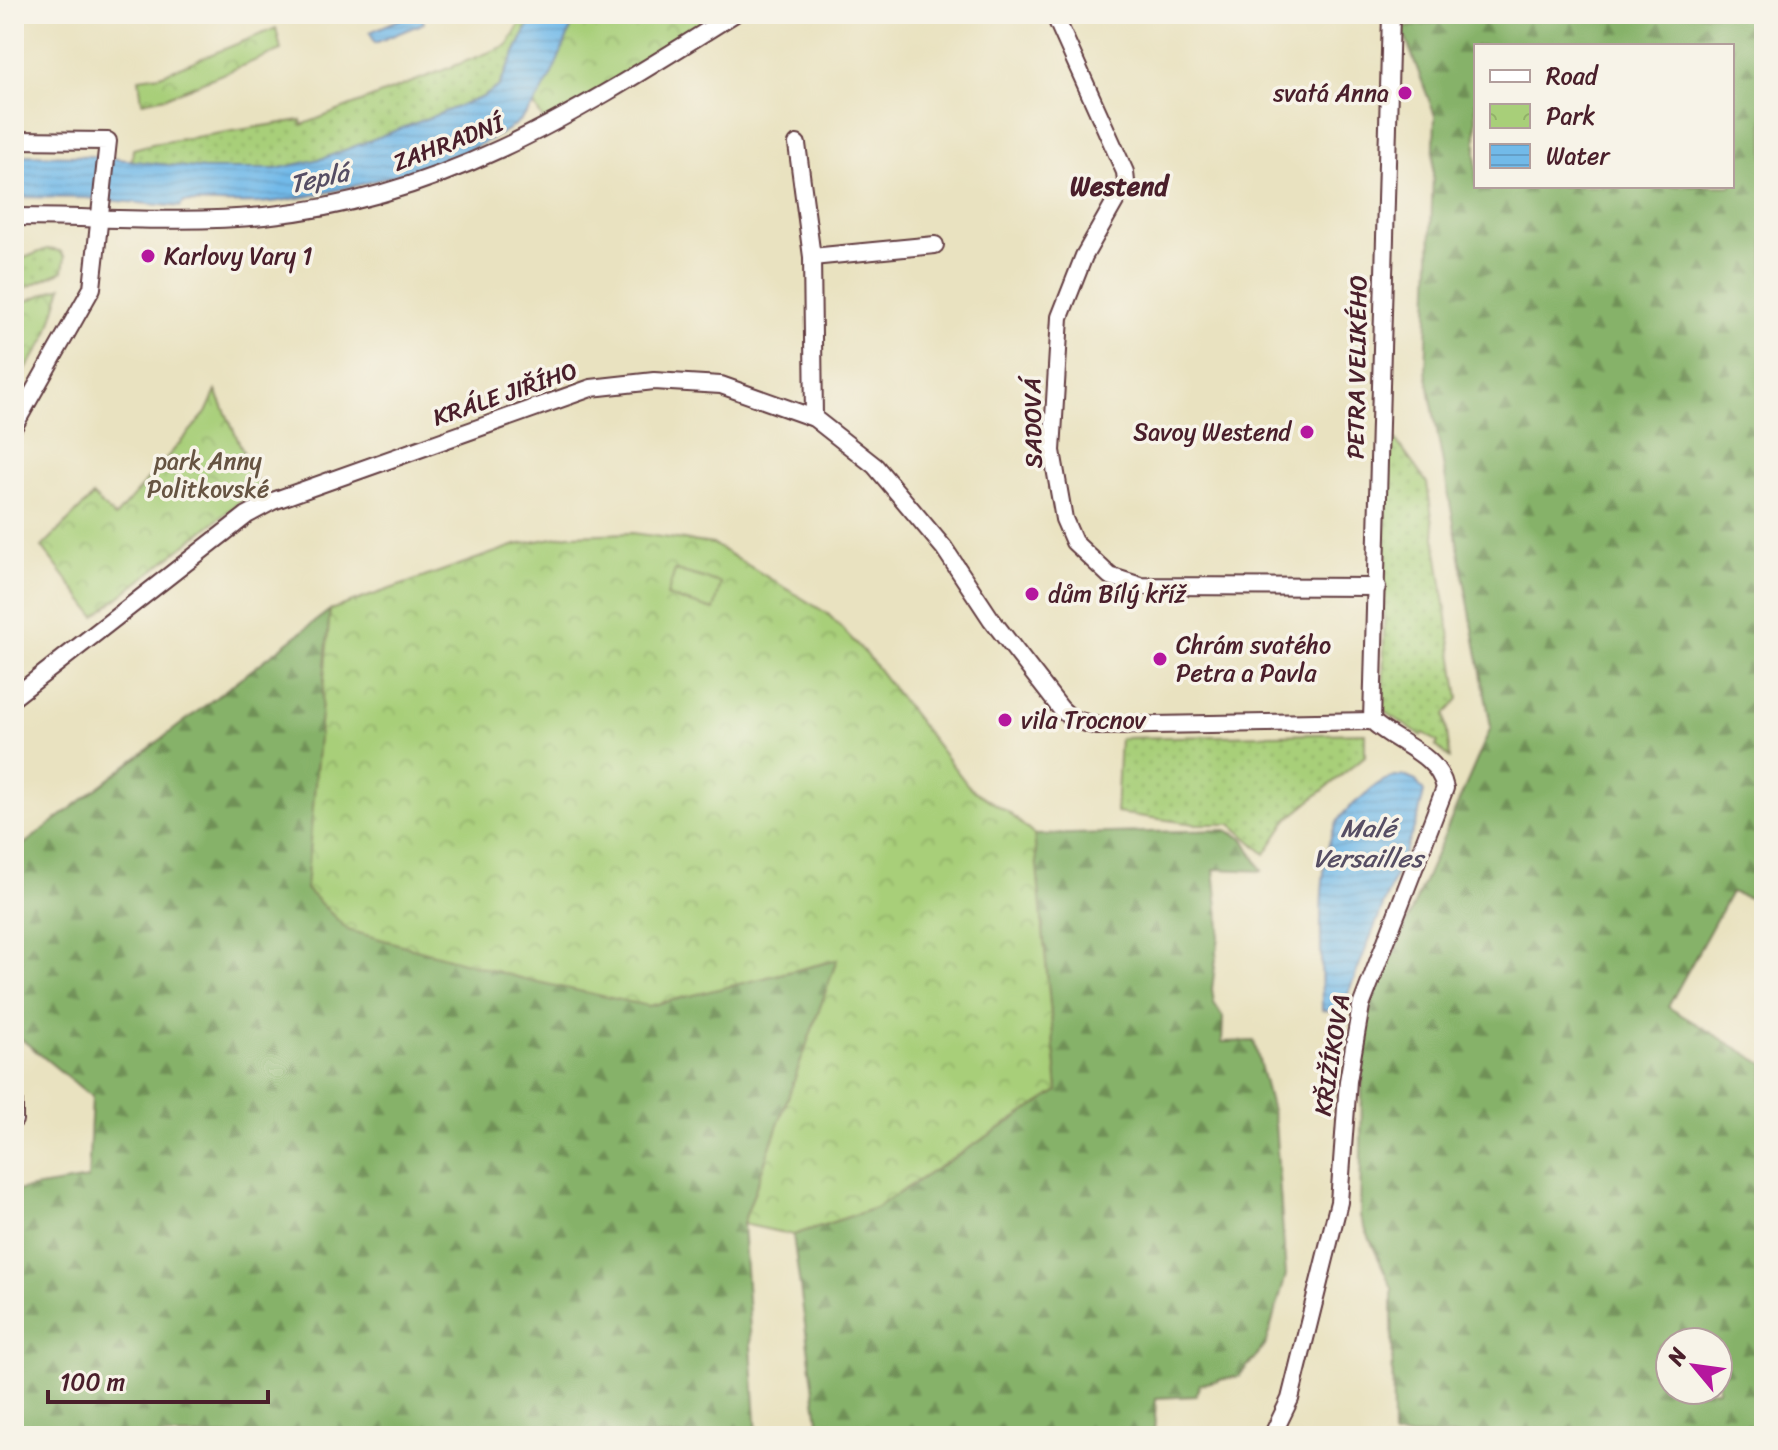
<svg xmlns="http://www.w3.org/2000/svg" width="1778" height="1450" viewBox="0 0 1778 1450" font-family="Sriracha,sans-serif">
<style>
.grass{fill:url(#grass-dots);stroke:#797752;stroke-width:2}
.forest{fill:url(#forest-firs);stroke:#68684a;stroke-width:2;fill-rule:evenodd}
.park{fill:url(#park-crowns);stroke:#797752;stroke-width:2}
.garden{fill:#a8cf79;stroke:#797752;stroke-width:2}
.water{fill:url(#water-rules);stroke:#5e6c8a;stroke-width:2}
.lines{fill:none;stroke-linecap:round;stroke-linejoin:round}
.street-casing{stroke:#623c41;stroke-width:20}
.street{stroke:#fff;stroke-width:16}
.poi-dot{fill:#b5179e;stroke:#f7f3e8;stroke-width:3}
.labels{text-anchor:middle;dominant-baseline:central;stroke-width:7;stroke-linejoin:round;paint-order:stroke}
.poi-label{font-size:24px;fill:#4a1f2b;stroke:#f7f3e8;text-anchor:start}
.street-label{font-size:24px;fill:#4a1f2b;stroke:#f7f3e8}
.park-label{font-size:24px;fill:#665442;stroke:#f7f3e8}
.water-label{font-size:26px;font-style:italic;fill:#564e64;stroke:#f7f3e8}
.neighbourhood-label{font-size:26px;font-weight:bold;fill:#4a1f2b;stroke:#f7f3e8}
</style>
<defs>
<pattern id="grass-dots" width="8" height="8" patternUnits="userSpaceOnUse" patternTransform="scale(2)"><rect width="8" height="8" fill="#a8cf79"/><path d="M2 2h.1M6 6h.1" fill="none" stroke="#92b169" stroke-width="1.8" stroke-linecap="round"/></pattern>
<pattern id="forest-firs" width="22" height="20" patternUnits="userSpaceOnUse" patternTransform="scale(2)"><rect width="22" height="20" fill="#86b269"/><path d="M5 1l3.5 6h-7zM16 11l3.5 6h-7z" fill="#709057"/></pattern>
<pattern id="park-crowns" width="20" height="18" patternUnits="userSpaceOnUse" patternTransform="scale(2)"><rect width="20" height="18" fill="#a8cf79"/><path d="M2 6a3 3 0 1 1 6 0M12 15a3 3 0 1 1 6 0" fill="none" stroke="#92b169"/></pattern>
<pattern id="water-rules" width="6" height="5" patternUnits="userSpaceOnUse" patternTransform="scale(2)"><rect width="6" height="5" fill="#72bae9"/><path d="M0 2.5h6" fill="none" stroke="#649fc8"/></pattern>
</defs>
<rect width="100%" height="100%" fill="#f7f3e8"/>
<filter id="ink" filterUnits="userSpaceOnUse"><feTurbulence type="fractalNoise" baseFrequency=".0125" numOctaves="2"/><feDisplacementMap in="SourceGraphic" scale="16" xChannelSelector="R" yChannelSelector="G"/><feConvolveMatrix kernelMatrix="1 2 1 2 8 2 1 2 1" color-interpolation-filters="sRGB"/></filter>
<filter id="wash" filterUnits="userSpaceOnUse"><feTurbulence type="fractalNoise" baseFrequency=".006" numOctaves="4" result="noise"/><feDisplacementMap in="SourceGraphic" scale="32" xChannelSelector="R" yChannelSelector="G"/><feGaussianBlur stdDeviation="1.8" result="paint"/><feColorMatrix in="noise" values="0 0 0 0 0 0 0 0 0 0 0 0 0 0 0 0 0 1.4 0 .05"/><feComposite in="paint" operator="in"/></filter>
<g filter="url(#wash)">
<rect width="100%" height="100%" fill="#e9e2c0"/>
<!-- grass -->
<g class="grass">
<path d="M 525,14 L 534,14 L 499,86 L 483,97 C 418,122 350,158 281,168 C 229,176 173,167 121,160 L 132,160 L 133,149 L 152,144 L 301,120 L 302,125 L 508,45 Z"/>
<polygon points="47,249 60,251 65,257 63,271 14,293 14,262"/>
<polygon points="1387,428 1427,483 1459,699 1445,714 1450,758 1436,746 1438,742 1424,733 1421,736 1383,710"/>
<polygon points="1365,733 1365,756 1288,819 1265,854 1231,824 1195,824 1116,813 1120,738"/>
</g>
<!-- forest -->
<g class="forest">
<path d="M 1453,14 L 1764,14 L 1764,903 L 1731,892 L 1668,1007 L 1764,1064 L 1764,1436 L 1393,1436 L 1392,1288 L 1360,1217 L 1363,1023 L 1491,727 L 1426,371 L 1435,116 L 1402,28 L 1449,20 ZM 1476,46 L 1732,46 L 1732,186 L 1476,186 ZM 1670,1342 L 1718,1342 L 1718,1390 L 1670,1390 Z"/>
<polygon points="330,610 306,889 648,1006 837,960 743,1224 757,1436 14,1436 14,1191 88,1179 92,1097 14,1033 14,875 23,845"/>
<polygon points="1226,830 1244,839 1262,871 1214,869 1220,928 1212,989 1214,1003 1223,1017 1222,1042 1254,1041 1275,1123 1286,1275 1265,1346 1239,1376 1200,1384 1196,1396 1156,1398 1154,1436 820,1436 793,1235 875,1208 1058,1091 1034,835"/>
</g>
<!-- park -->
<g class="park">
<polygon points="577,14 723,14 545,123 534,105"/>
<polygon points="276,28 281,50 166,97 142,102 139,78 160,75"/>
<polygon points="62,287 46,339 14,386 14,306"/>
<polygon points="216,391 261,491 241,501 95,616 42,547 93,496 115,517 206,413"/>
<polygon points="632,533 713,544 828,614 867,655 970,788 1008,812 1034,835 1058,1091 875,1208 793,1235 743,1224 837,960 648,1006 524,979 348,930 306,889 330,610 516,545 569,535"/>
</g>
<!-- garden -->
<polygon class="garden" points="675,570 721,583 714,610 667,596"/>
<!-- water -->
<g class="water">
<polygon points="412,14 421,14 424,23 375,43 370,32"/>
<path d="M 534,14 L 577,14 C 562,48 548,96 519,121 C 475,159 329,196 270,202 C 242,205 212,202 184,202 L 180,207 L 86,198 L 14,197 L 14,155 L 91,156 L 204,169 L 276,169 L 324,158 L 483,97 L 499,86 Z"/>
<path d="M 1404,776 L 1416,781 L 1424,792 L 1418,818 L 1344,1004 L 1334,1012 L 1322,1010 C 1322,963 1314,858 1339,819 C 1344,811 1354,804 1361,798 C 1375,785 1384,777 1404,776 Z"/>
</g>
</g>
<g filter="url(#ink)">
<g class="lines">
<!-- street casing -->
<g class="street-casing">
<g id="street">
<polyline points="1054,14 1125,172 1126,182 1084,256 1060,317 1052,451 1064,519 1074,542 1110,576 1141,586 1377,587"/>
<polyline points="14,140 108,141 92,288 14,426"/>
<polyline points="797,144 812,257 814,418"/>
<path d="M 14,217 C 97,217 181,224 264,216 C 447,198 582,109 734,14"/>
<polyline points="812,257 935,245"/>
<polyline points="14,697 247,515 273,501 591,388 654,381 721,385 814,418 875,466 944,548 991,619 1061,709 1072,719 1097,726 1372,721"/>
<polyline points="1372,721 1391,14"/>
<polyline points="14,1084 14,1120"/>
<path d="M 1272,1436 L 1290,1399 L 1339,1202 L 1348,1081 L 1361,1006 L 1445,788 C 1438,753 1396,744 1372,721"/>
</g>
</g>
<!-- street -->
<use href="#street" class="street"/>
</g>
</g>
<!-- markers -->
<g class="poi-dot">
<circle cx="1405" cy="93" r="8"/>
<circle cx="148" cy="256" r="8"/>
<circle cx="1307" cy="432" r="8"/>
<circle cx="1032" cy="594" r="8"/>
<circle cx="1160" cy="659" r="8"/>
<circle cx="1005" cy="720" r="8"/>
</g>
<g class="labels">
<!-- poi labels -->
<g class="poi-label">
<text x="1389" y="93" text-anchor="end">svatá Anna</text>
<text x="164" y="256">Karlovy Vary 1</text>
<text x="1291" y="432" text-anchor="end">Savoy Westend</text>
<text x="1048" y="594">dům Bílý kříž</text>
<text x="1176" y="645">Chrám svatého<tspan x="1176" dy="28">Petra a Pavla</tspan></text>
<text x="1021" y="720">vila Trocnov</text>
</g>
<!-- street labels -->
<g class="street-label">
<text transform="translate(448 143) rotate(-21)">ZAHRADNÍ</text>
<text transform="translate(1357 367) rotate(-89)">PETRA VELIKÉHO</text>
<text transform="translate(505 394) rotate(-19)">KRÁLE JIŘÍHO</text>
<text transform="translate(1033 423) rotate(-91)">SADOVÁ</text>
<text transform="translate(1332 1055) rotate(-81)">KŘIŽÍKOVA</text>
</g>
<!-- park labels -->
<g class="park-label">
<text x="208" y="461">park Anny<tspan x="208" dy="28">Politkovské</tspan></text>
</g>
<!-- water labels -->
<g class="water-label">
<text transform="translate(319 178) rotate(-12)">Teplá</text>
<text x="1368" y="828">Malé<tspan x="1368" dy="30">Versailles</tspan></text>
</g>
<!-- neighbourhood labels -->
<g class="neighbourhood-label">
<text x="1119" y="186">Westend</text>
</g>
</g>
<!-- margin -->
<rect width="1778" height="1450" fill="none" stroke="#f7f3e8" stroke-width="48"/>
<!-- legend -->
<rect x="1474" y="44" width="260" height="144" fill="#f7f3e8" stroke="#b29e9c" stroke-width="2"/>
<rect x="1490" y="70" width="40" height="12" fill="#ffffff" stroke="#b29e9c" stroke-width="2"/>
<text x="1546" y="84" font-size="24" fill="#4a1f2b">Road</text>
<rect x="1490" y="104" width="40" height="24" fill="url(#park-crowns)" stroke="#b29e9c" stroke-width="2"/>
<text x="1546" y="124" font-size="24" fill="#4a1f2b">Park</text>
<rect x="1490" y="144" width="40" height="24" fill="url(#water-rules)" stroke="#b29e9c" stroke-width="2"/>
<text x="1546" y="164" font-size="24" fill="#4a1f2b">Water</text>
<!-- north arrow -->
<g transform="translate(1694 1366) rotate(299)"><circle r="38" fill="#f7f3e8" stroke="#b29e9c" stroke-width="2"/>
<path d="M0-6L14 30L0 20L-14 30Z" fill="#b5179e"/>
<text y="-12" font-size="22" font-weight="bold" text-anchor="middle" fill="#4a1f2b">N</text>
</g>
<!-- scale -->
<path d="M48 1390v12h220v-12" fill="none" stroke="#4a1f2b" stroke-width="4"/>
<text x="60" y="1390" font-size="24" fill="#4a1f2b" stroke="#f7f3e8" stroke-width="6" paint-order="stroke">100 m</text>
</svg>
